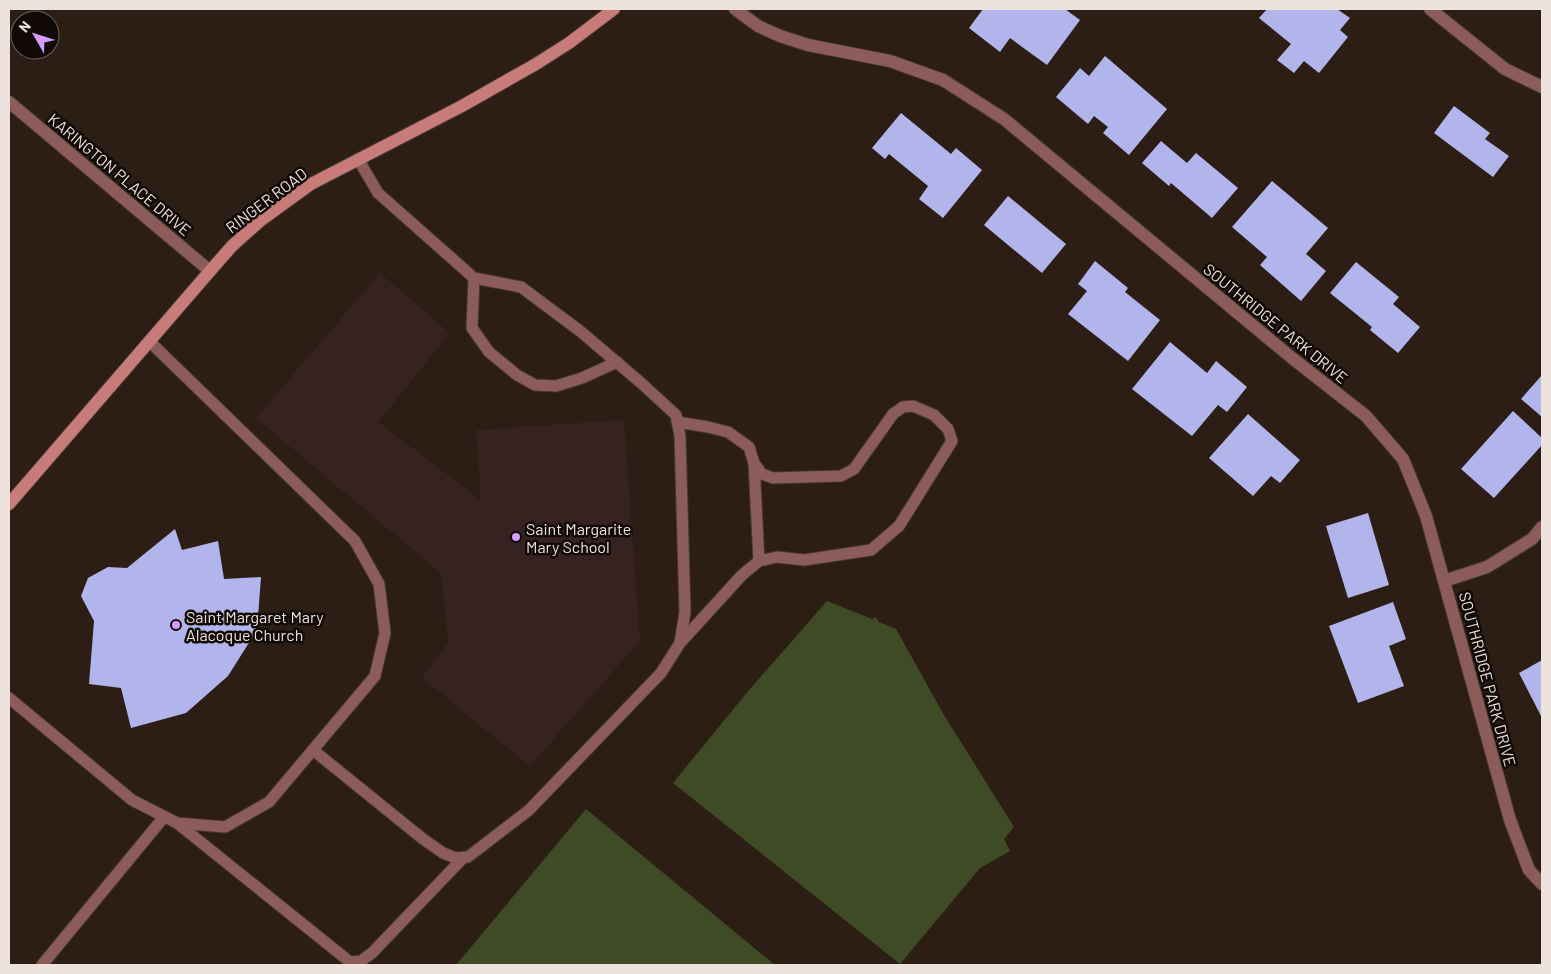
<svg xmlns="http://www.w3.org/2000/svg" width="1551" height="974" viewBox="0 0 1551 974" font-family="Barlow,sans-serif">
<style>
.education{fill:#362321}
.green{fill:#3f4b25}
.building{fill:#b1b5ec}
.lines{fill:none;stroke-linecap:round;stroke-linejoin:round}
.lane-casing{stroke:#473930;stroke-width:13}
.street-casing{stroke:#473930;stroke-width:14}
.secondary-casing{stroke:#473930;stroke-width:14}
.lane{stroke:#8b5c5a;stroke-width:11}
.street{stroke:#8b5c5a;stroke-width:12}
.secondary{stroke:#c77c7a;stroke-width:12}
.poi-dot{fill:#d49cfb;stroke:#100906;stroke-width:2}
.labels{text-anchor:middle;dominant-baseline:central;stroke-width:5;stroke-linejoin:round;paint-order:stroke}
.street-label{font-size:16px;fill:#ede2dc;stroke:#100906}
.poi-label{font-size:16px;fill:#ede2dc;stroke:#100906;text-anchor:start}
</style>
<rect width="100%" height="100%" fill="#2c1e14"/>
<!-- education -->
<polygon class="education" points="380,273 450,333 378,422 481,500 476,430 624,420 640,641 530,766 422,678 448,643 441,573 256,418"/>
<!-- green -->
<g class="green">
<polygon points="827,601 872,619 876,617 879,622 896,629 944,715 1014,827 1004,839 1010,851 980,868 900,964 673,783 749,690"/>
<polygon points="586,809 775,965 456,965"/>
</g>
<!-- building -->
<g class="building">
<polygon points="983,9 1065,9 1080,20 1047,65 1010,38 1000,52 969,28"/>
<polygon points="1267,9 1337,9 1350,18 1340,30 1348,37 1319,73 1304,61 1294,73 1277,60 1291,44 1259,18"/>
<polygon points="1105,56 1167,109 1129,155 1103,133 1108,127 1094,116 1088,124 1056,97 1080,68 1089,76"/>
<polygon points="1454,106 1490,133 1485,139 1509,156 1493,177 1434,133"/>
<polygon points="901,113 951,154 956,148 982,170 943,218 919,199 928,186 889,154 885,159 872,148"/>
<polygon points="1161,141 1187,163 1196,153 1238,188 1212,218 1171,183 1169,186 1142,163"/>
<polygon points="1272,181 1328,228 1306,254 1326,271 1301,301 1260,265 1267,257 1232,227"/>
<polygon points="1008,196 1066,244 1042,273 984,225"/>
<polygon points="1095,261 1128,288 1125,292 1160,320 1128,361 1068,314 1087,291 1078,284"/>
<polygon points="1356,262 1399,297 1393,304 1420,327 1398,353 1370,330 1372,327 1330,293"/>
<polygon points="1170,342 1207,373 1216,361 1247,387 1227,412 1218,405 1192,436 1132,389"/>
<polygon points="1542,375 1542,417 1521,399"/>
<polygon points="1513,411 1542,438 1542,445 1494,498 1461,469"/>
<polygon points="1248,414 1300,460 1280,483 1271,476 1253,496 1209,458"/>
<polygon points="1368,513 1389,585 1348,598 1326,526"/>
<polygon points="175,529 182,550 218,541 224,579 261,577 257,630 228,676 186,713 131,728 121,688 89,684 94,621 81,596 88,578 108,567 127,568"/>
<polygon points="1393,602 1406,639 1389,646 1404,686 1358,703 1329,626"/>
<polygon points="1542,660 1542,718 1519,673"/>
</g>
<g class="lines">
<!-- lane casing -->
<g class="lane-casing">
<g id="lane">
<polyline points="474,278 472,328 489,352 517,375 535,385 556,386 582,378 617,362"/>
<polyline points="677,422 708,427 728,432 749,447 754,463 762,474 773,478 841,476 854,469 893,414 903,407 913,406 934,415 948,429 952,441 899,526 871,550 804,560 777,557 759,561 742,575 680,643"/>
<polyline points="754,463 759,561"/>
<polyline points="9,698 132,800 177,823 225,827 269,802 375,676 385,633 379,584 355,541 149,341"/>
<polyline points="313,750 423,839 443,853 456,858 468,857 529,810 661,673 680,643 685,612 680,436 676,415 640,382 580,331 521,287 474,278 378,193 358,159"/>
<polyline points="177,823 350,962 361,961 372,953 464,857"/>
<polyline points="42,965 164,817"/>
</g>
</g>
<!-- street casing -->
<g class="street-casing">
<g id="street">
<polyline points="735,9 758,26 780,36 808,45 890,61 943,80 1004,119 1292,358 1366,416 1403,459 1426,516 1510,820 1529,870 1542,884"/>
<polyline points="1430,9 1505,69 1542,87"/>
<polyline points="9,102 210,271"/>
<polyline points="1444,581 1487,567 1532,539 1542,527"/>
</g>
</g>
<!-- secondary casing -->
<g class="secondary-casing">
<polyline id="secondary" points="9,504 210,271 232,246 260,221 311,184 462,106 536,64 569,43 614,9"/>
</g>
<!-- lane -->
<use href="#lane" class="lane"/>
<!-- street -->
<use href="#street" class="street"/>
<!-- secondary -->
<use href="#secondary" class="secondary"/>
</g>
<!-- markers -->
<g class="poi-dot">
<circle cx="516" cy="537" r="5"/>
<circle cx="176" cy="625" r="5"/>
</g>
<g class="labels">
<!-- street labels -->
<g class="street-label">
<text transform="translate(120 174) rotate(40)">KARINGTON PLACE DRIVE</text>
<text transform="translate(266 200) rotate(-37)">RINGER ROAD</text>
<text transform="translate(1276 323) rotate(39)">SOUTHRIDGE PARK DRIVE</text>
<text transform="translate(1488 679) rotate(75)">SOUTHRIDGE PARK DRIVE</text>
</g>
<!-- poi labels -->
<g class="poi-label">
<text x="526" y="528">Saint Margarite<tspan x="526" dy="18">Mary School</tspan></text>
<text x="186" y="616">Saint Margaret Mary<tspan x="186" dy="18">Alacoque Church</tspan></text>
</g>
</g>
<!-- border -->
<rect width="1551" height="974" fill="none" stroke="#ede2dc" stroke-width="20"/>
<!-- north arrow -->
<g transform="translate(35 35) rotate(309)"><circle r="24" fill="#100906" stroke="#68605c"/>
<path d="M0-4L9 19L0 12L-9 19Z" fill="#d49cfb"/>
<text y="-8" font-size="14" font-weight="bold" text-anchor="middle" fill="#ede2dc">N</text>
</g>
</svg>
